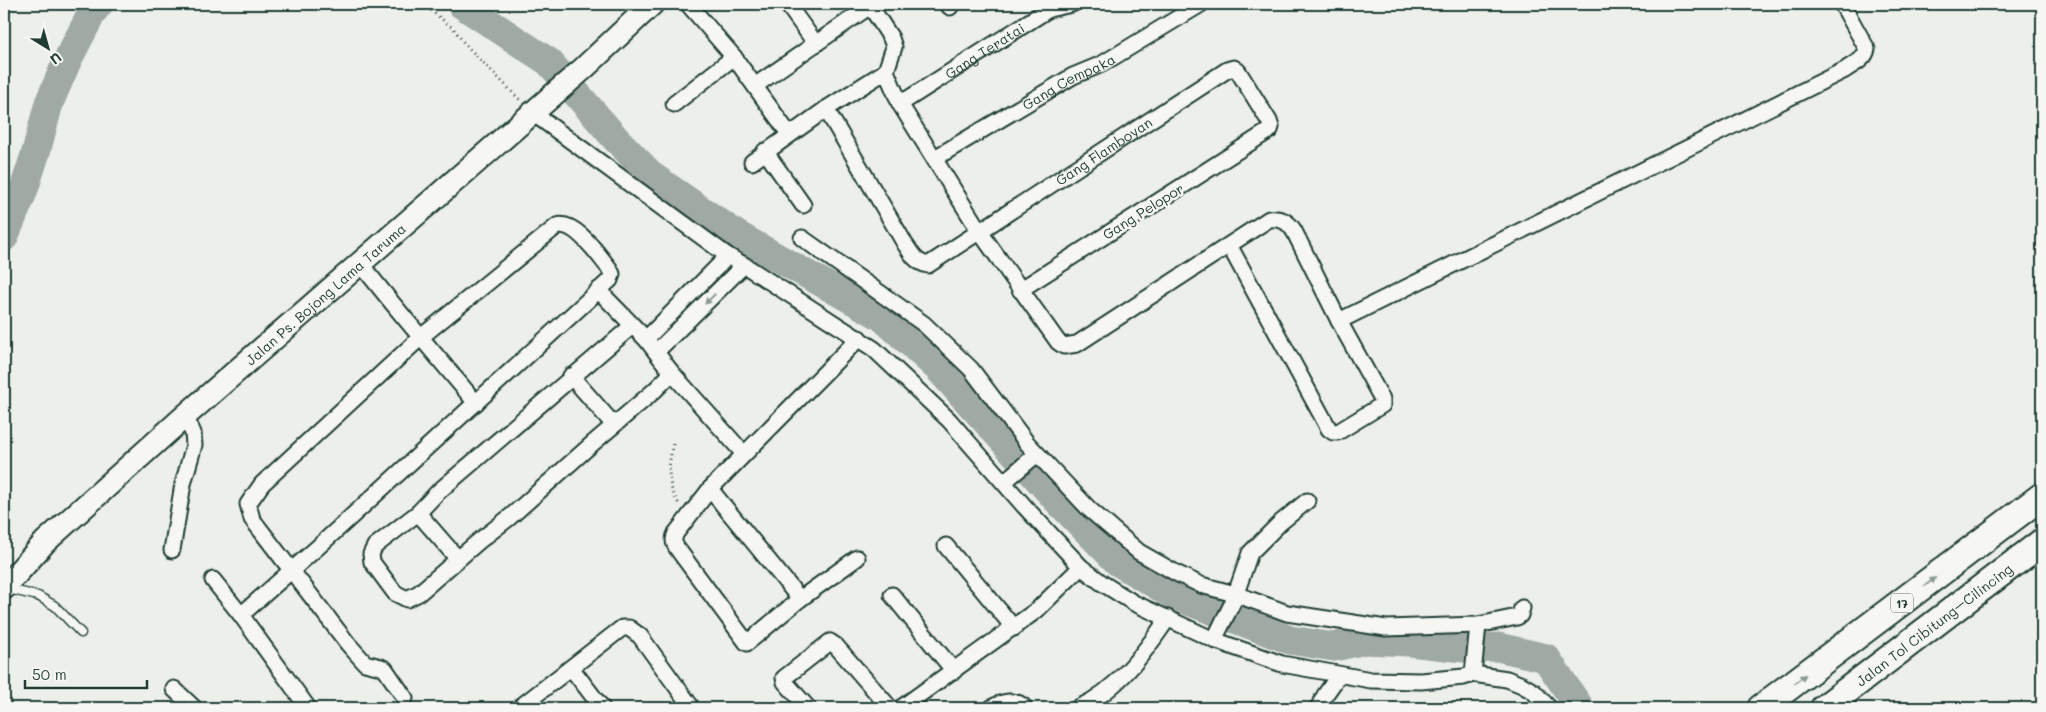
<svg xmlns="http://www.w3.org/2000/svg" width="2046" height="712" viewBox="0 0 2046 712" font-family="Mali,sans-serif">
<style>
.lines{fill:none;stroke-linecap:round;stroke-linejoin:round}
.river{stroke:#9faaa4;stroke-width:29}
.service-casing{stroke:#1f3d34;stroke-width:11}
.minor-casing{stroke:#1f3d34;stroke-width:19}
.primary-casing{stroke:#1f3d34;stroke-width:26}
.motorway-casing{stroke:#1f3d34;stroke-width:30}
.path{stroke:#1f3d34;stroke-width:3;stroke-dasharray:1 4;stroke-linecap:butt}
.service{stroke:#f6f6f2;stroke-width:8}
.minor{stroke:#f6f6f2;stroke-width:15}
.primary{stroke:#f6f6f2;stroke-width:22}
.motorway{stroke:#f6f6f2;stroke-width:26}
.oneway{fill:#8a9a93}
.labels{text-anchor:middle;dominant-baseline:central;stroke-width:5;stroke-linejoin:round;paint-order:stroke}
.shield{fill:#f6f6f2;stroke:#60746d;stroke-width:1}
.shield-label{font-size:12px;font-weight:bold;fill:#1f3d34}
.street-label{font-size:14px;fill:#1f3d34;stroke:#f6f6f2}
</style>
<rect width="100%" height="100%" fill="#edefea"/>
<filter id="ink" filterUnits="userSpaceOnUse"><feTurbulence type="fractalNoise" baseFrequency=".02" numOctaves="2"/><feDisplacementMap in="SourceGraphic" scale="10" xChannelSelector="R" yChannelSelector="G"/><feConvolveMatrix kernelMatrix="1 2 1 2 8 2 1 2 1" color-interpolation-filters="sRGB"/></filter>
<g filter="url(#ink)">
<g class="lines">
<!-- river -->
<g class="river">
<polyline points="461,4 549,62 616,139 653,177 737,235 881,316 939,369 1058,501 1118,562 1175,596 1290,640 1334,647 1365,640 1409,642 1464,648 1498,647 1546,658 1580,708"/>
<polyline points="4,237 23,192 36,152 49,103 68,59 93,11 99,4"/>
</g>
<!-- service casing -->
<g class="service-casing">
<polyline id="service" points="8,589 38,596 55,606 81,633"/>
</g>
<!-- minor casing -->
<g class="minor-casing">
<g id="minor">
<polyline points="688,4 734,57 789,134"/>
<polyline points="787,4 816,44"/>
<path d="M 869,4 L 891,38 L 894,47 L 886,71 L 900,104 L 980,232 L 1058,342 L 1064,346 L 1077,344 L 1269,219 C 1281,218 1288,221 1294,231 L 1339,321 L 1382,399 L 1382,405 L 1338,432 L 1333,432 L 1329,429 L 1229,245"/>
<polyline points="947,4 950,7"/>
<polyline points="756,85 870,6"/>
<polyline points="674,104 734,57"/>
<path id="s1" d="M 900,104 L 1049,9 L 1072,4"/>
<path id="s2" d="M 826,109 L 905,244 C 911,253 916,263 928,265 L 1227,70 L 1234,68 L 1238,71 L 1269,121 L 1271,127 L 1270,130 L 1020,290"/>
<polyline points="533,113 728,256 744,265 874,349 949,420 1025,507 1081,567 1102,583 1134,603 1214,640 1282,664 1371,680 1421,681 1464,677 1473,674 1507,679 1522,685 1534,692 1549,708"/>
<polyline points="765,151 803,205"/>
<path id="s3" d="M 935,158 L 1073,76 L 1102,64 L 1201,4"/>
<polyline points="752,162 826,109 886,71"/>
<polyline points="802,238 924,324 971,369 1027,443 1089,509 1139,552 1176,573 1201,585 1235,594 1287,613 1386,628 1478,625 1517,617 1520,615 1522,608"/>
<path d="M 361,264 C 398,312 438,357 476,403"/>
<polyline points="598,290 646,339 672,373 744,454"/>
<path d="M 1339,321 L 1845,70 C 1853,64 1865,60 1867,49 L 1842,4"/>
<polyline points="632,326 438,492 418,513 375,546 371,554 372,562 395,593 407,599 419,593 479,541 510,517 592,444 654,391 672,373"/>
<polyline points="646,339 728,256"/>
<polyline points="656,352 744,265"/>
<polyline points="571,376 614,425"/>
<polyline points="1004,482 1037,454"/>
<polyline points="710,489 800,599"/>
<polyline points="418,513 458,559"/>
<polyline points="946,546 1014,628"/>
<polyline points="172,550 183,484 194,445 193,433 185,416"/>
<path d="M 857,558 L 800,599 L 747,643 L 679,551 C 674,545 672,540 676,533 L 710,489 L 859,338"/>
<polyline points="213,580 241,615 308,708"/>
<polyline points="892,595 954,671"/>
<path d="M 241,615 L 318,547 L 610,280 L 612,274 L 609,268 C 599,256 575,220 557,226 L 421,337 L 262,484 L 248,504 L 252,519 L 348,644 L 365,663 L 381,667 L 385,669 L 405,698"/>
<polyline points="1214,640 1233,602 1250,553 1280,523 1307,501"/>
<polyline points="572,669 602,708"/>
<polyline points="1473,674 1478,625"/>
<polyline points="174,689 194,708"/>
<polyline points="519,708 622,628 629,628 640,636 692,708"/>
<polyline points="808,708 785,682 784,678 830,642 836,646 890,708"/>
<polyline points="901,708 1037,610 1081,567"/>
<path d="M 991,708 C 1002,702 1016,698 1025,708"/>
<path d="M 1078,708 C 1117,691 1145,652 1168,618"/>
<polyline points="1318,708 1325,695 1339,675"/>
</g>
</g>
<!-- primary casing -->
<g class="primary-casing">
<g id="primary">
<path id="s4" d="M 4,588 L 45,542 L 185,416 L 584,68 L 652,4"/>
</g>
</g>
<!-- motorway casing -->
<g class="motorway-casing">
<g id="motorway">
<polyline points="1761,708 2042,496"/>
<path id="s5" d="M 1824,708 L 2042,542"/>
</g>
</g>
<!-- path -->
<g class="path">
<polyline points="423,4 454,29 464,43 520,100"/>
<path d="M 673,444 C 668,466 666,484 679,504"/>
</g>
<!-- service -->
<use href="#service" class="service"/>
<!-- minor -->
<use href="#minor" class="minor"/>
<!-- primary -->
<use href="#primary" class="primary"/>
<!-- motorway -->
<use href="#motorway" class="motorway"/>
</g>
<!-- one-way arrows -->
<defs><path id="oneway-solid" d="M-6-.8H1V-3.2L6.5 0L1 3.2V.8H-6Z" transform="scale(1.25)"/></defs>
<g class="oneway">
<use href="#oneway-solid" transform="translate(710 299) rotate(135)"/>
<use href="#oneway-solid" transform="translate(1930 582) rotate(-37)"/>
<use href="#oneway-solid" transform="translate(1800 679) rotate(-37)"/>
</g>
</g>
<g class="labels">
<!-- shield labels -->
<rect class="shield" x="1891" y="593.5" width="22" height="19" rx="4"/>
<g class="shield-label">
<text x="1902" y="603">17</text>
</g>
<!-- street labels -->
<g class="street-label">
<text stroke="none"><textPath href="#s1" startOffset="100">Gang Teratai</textPath></text>
<text stroke="none"><textPath href="#s3" startOffset="154">Gang Cempaka</textPath></text>
<text stroke="none"><textPath href="#s2" startOffset="398">Gang Flamboyan</textPath></text>
<text transform="translate(1143 211) rotate(-32)">Gang Pelopor</text>
<text stroke="none"><textPath href="#s4" startOffset="436">Jalan Ps. Bojong Lama Taruma</textPath></text>
<text stroke="none"><textPath href="#s5" startOffset="138">Jalan Tol Cibitung–Cilincing</textPath></text>
</g>
</g>
<!-- margin -->
<rect width="2046" height="712" fill="none" stroke="#f6f6f2" stroke-width="20"/>
<rect x="10" y="10" width="2026" height="692" fill="none" stroke="#1f3d34" stroke-width="2" filter="url(#ink)"/>
<!-- north arrow -->
<g transform="translate(48 48) rotate(143)" stroke="#f6f6f2" stroke-width="4" paint-order="stroke">
<path d="M0-4L9 19L0 12L-9 19Z" fill="#1f3d34"/>
<text y="-8" font-size="14" font-weight="bold" text-anchor="middle" fill="#1f3d34">U</text>
</g>
<!-- scale -->
<path d="M25 680v8h122v-8" fill="none" stroke="#1f3d34" stroke-width="2.5"/>
<text x="32" y="680" font-size="15" fill="#1f3d34" stroke="#f6f6f2" stroke-width="4" paint-order="stroke">50 m</text>
</svg>
